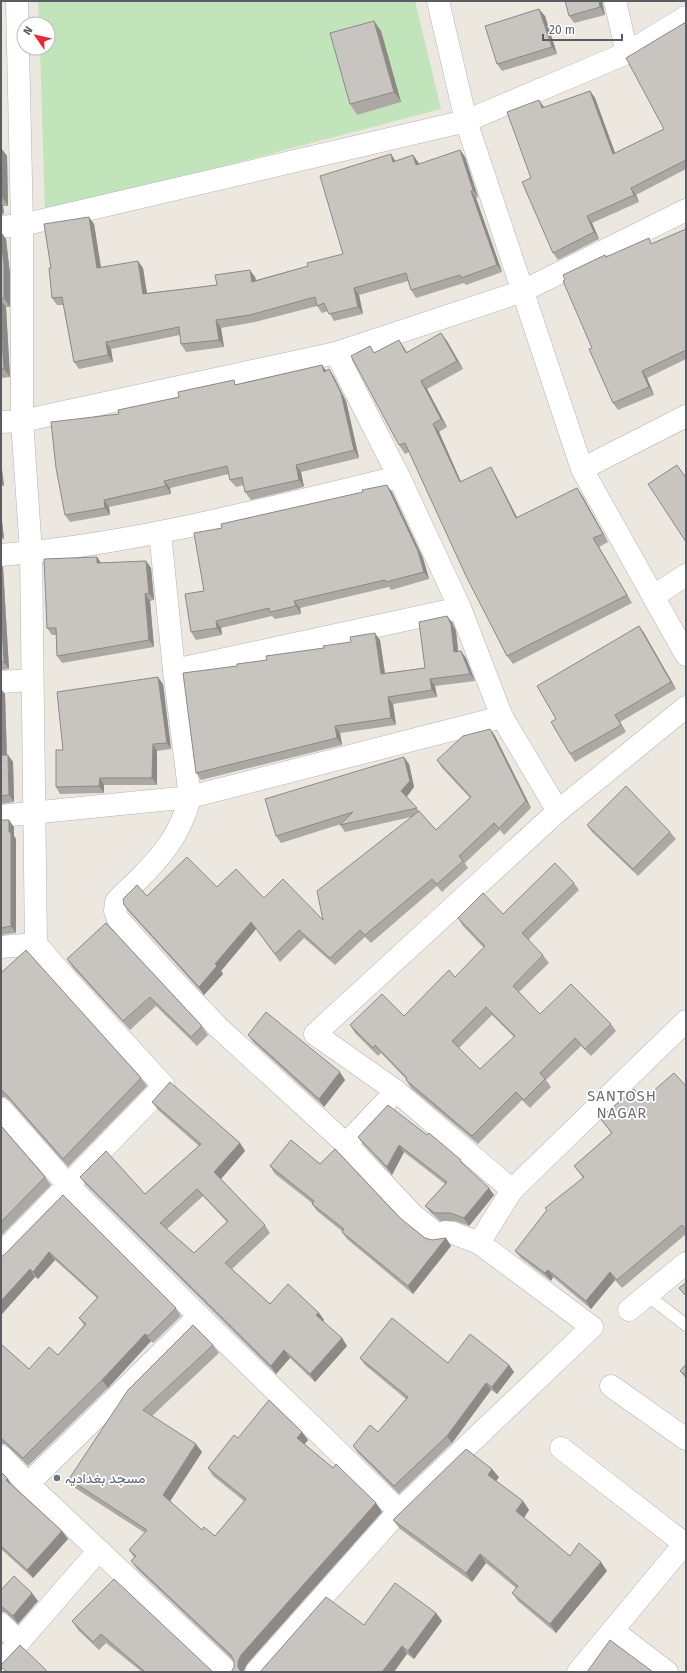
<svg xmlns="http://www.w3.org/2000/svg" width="687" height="1673" viewBox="0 0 687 1673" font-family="'Fira Sans',Vazirmatn,sans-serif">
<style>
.green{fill:#c1e4bb}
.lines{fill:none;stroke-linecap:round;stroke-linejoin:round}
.lane-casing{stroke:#b0b4b8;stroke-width:13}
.street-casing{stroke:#b0b4b8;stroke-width:23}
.lane{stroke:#fff;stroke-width:12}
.street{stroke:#fff;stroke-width:22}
.wall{fill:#aca9a4;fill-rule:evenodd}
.shaded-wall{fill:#8c8986}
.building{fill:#c8c4bf;stroke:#8c8986;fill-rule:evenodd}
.worship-dot{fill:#6b7280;stroke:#fff;stroke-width:1.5}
.labels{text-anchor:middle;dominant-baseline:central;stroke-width:3.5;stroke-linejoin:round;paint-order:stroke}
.worship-label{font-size:14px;fill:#5b616d;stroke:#fff;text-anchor:start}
.neighbourhood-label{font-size:15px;letter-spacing:1px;fill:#696f73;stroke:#fff}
</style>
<rect width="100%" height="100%" fill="#ece7df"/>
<!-- green -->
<polygon class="green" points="38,1 415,1 441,109 45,213 40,48 48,48 48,24 39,24"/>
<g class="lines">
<!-- lane casing -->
<g class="lane-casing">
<polyline id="lane" points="647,1295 686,1325"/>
</g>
<!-- street casing -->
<g class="street-casing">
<g id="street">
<polyline points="438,1 466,121 582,469 686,655"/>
<polyline points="615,1 627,53"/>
<polyline points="1,227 22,225 466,121 627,53 686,17"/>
<polyline points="336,353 399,477 460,608 502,717 558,811 686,707"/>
<polyline points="1,422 22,421 336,353 523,291 686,210"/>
<polyline points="582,469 686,416"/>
<path d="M 160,533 L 174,670 L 190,797 C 181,834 162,856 136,882 C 129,889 122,894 116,902 L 115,911 L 118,919 L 171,978 L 219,1028 L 346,1144 L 413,1215 L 438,1235 L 445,1232 L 453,1233 L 479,1243 L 592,1327 L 399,1511 L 256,1672"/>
<path d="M 1,555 C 136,544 268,508 399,477"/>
<polyline points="654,596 686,575"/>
<polyline points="174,670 460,608"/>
<polyline points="1,682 31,680"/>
<polyline points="1,816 190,797 502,717"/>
<polyline points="1,947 36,944"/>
<polyline points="1,1109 68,1185 199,1316 399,1511"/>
<polyline points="346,1144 396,1091"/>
<polyline points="512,1190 396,1091 315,1034 558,811"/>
<polyline points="479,1243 512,1190 686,1021"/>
<polyline points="1,1254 164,1086 67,980 36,944 31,552 22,421 22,225 17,1"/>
<polyline points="629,1310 686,1263"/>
<polyline points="611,1386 686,1439"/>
<polyline points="561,1448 685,1544"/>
<polyline points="1,1456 28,1484 228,1672"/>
<polyline points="28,1484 199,1316"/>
<polyline points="1,1624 19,1642 1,1663"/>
<polyline points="613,1631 667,1672"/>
<polyline points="19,1642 99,1550"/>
<polyline points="578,1672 686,1542"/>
</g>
</g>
<!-- lane -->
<use href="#lane" class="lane"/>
<!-- street -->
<use href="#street" class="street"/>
</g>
<!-- wall -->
<g class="wall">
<polygon points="602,1 605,15 574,23 569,16"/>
<polygon points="545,16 557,54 502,71 497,64"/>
<polygon points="374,21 381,31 401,102 357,115 350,104"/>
<polygon points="686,22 686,169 636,195 639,202 592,223 599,239 558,260 553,253 531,178 544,107 590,91 595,98 615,153 664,129"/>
<polygon points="1,148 7,156 8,206 3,206 4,214 1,215"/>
<polygon points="460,150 465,157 478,197 476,198 502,272 466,285 464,283 416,298 411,290 408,281 359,295 363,314 334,321 328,311 322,313 317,306 255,322 221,328 224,347 186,352 181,344 180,335 111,349 113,362 79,369 74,362 63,305 57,305 52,298 51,268 94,224 101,267 143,268 147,293 217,285 255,277 256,280 308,266 343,254 391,154 395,161 413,155 418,162 419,164"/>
<polygon points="686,229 686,359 647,378 654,395 618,410 613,403 592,348 606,256 653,244"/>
<polygon points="1,232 6,239 10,274 10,307 6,307 10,377 1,378"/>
<polygon points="399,340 407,352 447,341 463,369 427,389 447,427 439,432 461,482 491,467 496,476 517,518 577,488 583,497 608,542 599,547 632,603 513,664 507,656 409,452 405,454 399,445"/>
<polygon points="322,365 326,371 329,369 334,377 346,401 359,458 301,472 304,487 251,500 245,492 244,485 236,487 230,480 229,474 170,488 171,494 109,507 110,515 70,522 65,515 119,414 237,384"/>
<polygon points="1,461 4,486 1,486"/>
<polygon points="392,492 423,558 429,579 391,590 389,587 300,608 301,614 275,619 272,616 221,628 222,635 196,640 191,632 204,591 222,528"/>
<polygon points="1,512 4,539 2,539 2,542 1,543"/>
<polygon points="97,557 101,563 146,561 151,568 154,600 150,601 154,647 62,663 57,656 56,635 52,635 47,628"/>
<polygon points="1,565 3,567 9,669 1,670"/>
<polygon points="452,622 456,631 458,651 466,658 475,681 435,686 437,697 393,704 396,725 340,733 342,745 201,780 196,773 237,666 267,660 380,640 385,673 425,668"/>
<polygon points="639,626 644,633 676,689 620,722 626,732 575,762 570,754 556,719"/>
<polygon points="163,684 171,749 157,751 157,785 104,785 104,793 60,794 56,787 63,750"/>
<polygon points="1,689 5,694 7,755 13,762 14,802 1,804"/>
<polygon points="490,729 495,736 531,808 504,835 500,830 465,863 468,868 442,892 437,886 371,943 365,937 335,965 304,938 280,962 256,929 221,971 223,974 204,995 129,912 124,905 147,896 217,887 264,898 323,920 411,817 345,832 340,825 341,824 281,843 276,836 409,764 414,787 407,797 436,830 470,798 442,768 437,760"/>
<polygon points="1,820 14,827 14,836 16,839 16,933 1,935"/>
<polygon points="587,825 670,832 676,839 638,876 592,832"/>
<path d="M 574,883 L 579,890 L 528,940 L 543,955 L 549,963 L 519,992 L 540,1014 L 611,1024 L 616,1031 L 591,1056 L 581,1046 L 546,1080 L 551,1087 L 530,1108 L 522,1100 L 478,1144 L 411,1088 L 406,1080 L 406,1079 L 381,1053 L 378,1056 L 355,1033 L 350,1025 L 404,1016 L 455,977 L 484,948 L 463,926 L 458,918 L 503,914 ZM 492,1015 L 514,1037 L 480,1069 L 459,1048 Z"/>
<polygon points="106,923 202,1026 208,1035 197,1046 156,1006 130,1030 73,968 67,959"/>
<polygon points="1,973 141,1078 147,1086 68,1167 10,1101 5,1097 1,1097"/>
<polygon points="248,1035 345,1080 324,1107 253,1042"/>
<polygon points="686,1086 686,1234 622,1288 615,1280 591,1309 553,1277 551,1281 521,1258 515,1251 583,1178 574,1166 611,1133 600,1118 643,1100"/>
<path d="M 152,1102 L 240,1143 L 245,1151 L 221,1179 L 265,1225 L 270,1233 L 232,1269 L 270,1304 L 319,1313 L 324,1320 L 323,1322 L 342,1338 L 347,1346 L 315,1382 L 290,1358 L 276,1374 L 86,1185 L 80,1177 L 145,1194 L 199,1146 L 158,1110 ZM 203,1196 L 227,1222 L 194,1253 L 167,1229 Z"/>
<polygon points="388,1105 464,1165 494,1195 469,1226 455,1221 440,1221 431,1213 425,1206 445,1184 404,1152 392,1175 363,1144 358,1137"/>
<polygon points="1,1126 45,1177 51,1185 1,1236"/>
<polygon points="320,1164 400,1218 425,1238 432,1240 446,1238 451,1246 413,1294 347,1239 342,1232 342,1231 317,1211 312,1204 312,1203 275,1174 270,1166"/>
<polygon points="63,1195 176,1308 181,1316 153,1343 151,1341 108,1388 28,1466 5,1444 1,1444 1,1344 29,1369 58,1355 84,1325 79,1318 97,1298 55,1260 38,1279 35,1277 1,1315 1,1257 4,1255"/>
<polygon points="213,1345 219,1353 152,1416 202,1452 170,1501 202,1530 215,1536 244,1501 213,1476 208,1468 238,1438 308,1440 304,1444 376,1503 382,1512 247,1664 244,1670 234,1667 234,1661 137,1569 131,1561 134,1557 129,1550 145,1533 75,1488 69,1479"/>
<polygon points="360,1358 448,1363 509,1365 514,1372 497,1394 491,1390 452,1443 399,1494 358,1453 353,1446 378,1432 406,1399 365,1365"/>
<polygon points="686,1364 686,1379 680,1371"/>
<polygon points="1,1472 13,1487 62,1531 68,1539 33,1578 1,1549"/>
<polygon points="499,1477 496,1481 523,1501 529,1510 524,1518 570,1556 607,1571 556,1633 518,1601 512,1593 516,1588 486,1563 472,1582 400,1529 393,1520"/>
<polygon points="1,1590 38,1601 18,1624 5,1612 1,1612"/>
<polygon points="436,1613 442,1621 414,1659 364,1625"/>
<polygon points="72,1621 213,1672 142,1672 106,1643 99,1650 78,1630"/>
</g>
<!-- shaded-wall -->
<g class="shaded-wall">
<polygon points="599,1 602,1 605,15 600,7"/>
<polygon points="539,9 545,16 557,54 552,47"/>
<polygon points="374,21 381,31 401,102 394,92"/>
<polygon points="590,91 595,98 618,161 613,154"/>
<polygon points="539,100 544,107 542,108"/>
<polygon points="1,148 7,156 8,206 2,197"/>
<polygon points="460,150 465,157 478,197 473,190"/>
<polygon points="391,154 396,162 393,162"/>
<polygon points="413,155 418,162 422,172 416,165"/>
<polygon points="631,188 636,195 639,202 634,195"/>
<polygon points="471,191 476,198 502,272 497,265"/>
<polygon points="1,203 3,206 4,214 1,210"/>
<polygon points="587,216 592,223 599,239 594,232"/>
<polygon points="89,217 94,224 102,275 97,268"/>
<polygon points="1,232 6,239 10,274 10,307 4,298"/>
<polygon points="138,261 143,268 148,301 143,294"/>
<polygon points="250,270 255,277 257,289 252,282"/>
<polygon points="354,288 359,295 363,314 358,307"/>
<polygon points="1,301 6,307 10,377 4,369 1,323"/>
<polygon points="216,320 221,328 224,347 219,340"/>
<polygon points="441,333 447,341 463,369 457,361"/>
<polygon points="399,340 404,348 411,361 406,353"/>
<polygon points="106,342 111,349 113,362 108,355"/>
<polygon points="322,365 327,372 324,372"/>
<polygon points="329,369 334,377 346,401 359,458 354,450"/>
<polygon points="642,371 647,378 654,395 649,387"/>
<polygon points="421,381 427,389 447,427 441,419"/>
<polygon points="433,424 439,432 465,491 460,482"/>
<polygon points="1,461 4,486 1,482"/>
<polygon points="296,465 301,472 304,487 299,480"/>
<polygon points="491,467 496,476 522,527 516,518"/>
<polygon points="164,481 170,488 171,494 166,486"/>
<polygon points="387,485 392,492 423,558 429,579 424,572"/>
<polygon points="577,488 583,497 608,542 603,534"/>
<polygon points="104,500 109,507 110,515 105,508"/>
<polygon points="1,512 4,539 1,535"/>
<polygon points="593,538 599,547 632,603 627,595"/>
<polygon points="97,557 101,563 97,563"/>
<polygon points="146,561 151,568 154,600 149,593"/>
<polygon points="1,565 3,567 9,669 4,662 1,608"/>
<polygon points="145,594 150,601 154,647 149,640"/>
<polygon points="294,601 300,608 301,614 296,606"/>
<polygon points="447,616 452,622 456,631 459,659 454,652"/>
<polygon points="216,621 221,628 222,635 217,628"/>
<polygon points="639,626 644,633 676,689 671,682"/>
<polygon points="375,633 380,640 386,681 381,674"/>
<polygon points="461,651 466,658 475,681 470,674"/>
<polygon points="158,677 163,684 171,749 167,743"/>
<polygon points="430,679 435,686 437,697 432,690"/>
<polygon points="1,689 5,694 7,762 2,755 1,722"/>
<polygon points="388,697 393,704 396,725 391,718"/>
<polygon points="615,715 620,722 626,732 621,725"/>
<polygon points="335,726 340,733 342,745 337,738"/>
<polygon points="490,729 495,736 531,808 526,801"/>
<polygon points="153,744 157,751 157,785 152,778"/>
<polygon points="8,755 13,762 14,802 9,795"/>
<polygon points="404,757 409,764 414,787 406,797 401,791"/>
<polygon points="100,778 104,785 104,793 99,786"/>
<polygon points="9,820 14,827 14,836 16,839 16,933 11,926"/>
<polygon points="251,922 256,929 221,971 223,974 204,995 199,987 215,964"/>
<polygon points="340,1072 345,1080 324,1107 319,1099"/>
<polygon points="240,1143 245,1151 220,1180 214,1172"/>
<polygon points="399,1145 404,1152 392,1175 387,1167"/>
<polygon points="489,1188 494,1195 469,1226 464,1218"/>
<polygon points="446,1238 451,1246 413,1294 408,1286"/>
<polygon points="49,1252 55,1260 38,1279 33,1272"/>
<polygon points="30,1269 35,1277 1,1315 1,1301"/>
<polygon points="548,1270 553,1277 551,1281 545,1273"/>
<polygon points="610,1272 615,1280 591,1309 586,1301"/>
<polygon points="319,1313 324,1320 322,1323 316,1315"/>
<polygon points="145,1334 151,1341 108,1388 102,1380"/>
<polygon points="342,1338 347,1346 315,1382 310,1374"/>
<polygon points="284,1350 290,1358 276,1374 271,1366"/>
<polygon points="509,1365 514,1372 497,1394 492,1387"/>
<polygon points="486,1383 491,1390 452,1443 447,1436"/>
<polygon points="302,1432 308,1440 303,1446 297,1438"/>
<polygon points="196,1444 202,1452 169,1503 163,1495"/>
<polygon points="492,1469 499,1477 494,1484 488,1475"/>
<polygon points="8,1479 13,1487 6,1480"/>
<polygon points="523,1501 529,1510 522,1520 516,1511"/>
<polygon points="376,1503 382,1512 247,1664 244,1670 244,1672 241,1672 238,1667 238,1662 241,1655"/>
<polygon points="62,1531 68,1539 33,1578 27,1570"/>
<polygon points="480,1554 486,1563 472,1582 466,1573"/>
<polygon points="601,1562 607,1571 556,1633 550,1624"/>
<polygon points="32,1593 38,1601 18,1624 13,1616"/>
<polygon points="436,1613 442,1621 414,1659 408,1651"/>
<polygon points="402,1646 407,1654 394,1672 382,1672"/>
</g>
<!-- building -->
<g class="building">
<polygon points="565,1 599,1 600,7 569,16"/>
<polygon points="539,9 552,47 497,64 485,26"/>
<polygon points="374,21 394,92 350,104 330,33"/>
<polygon points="686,22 686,160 631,188 634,195 587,216 594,232 553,253 522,182 531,178 507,112 539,100 542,108 590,91 613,154 664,129 626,58"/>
<polygon points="460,150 473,190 471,191 497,265 461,278 460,275 411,290 406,273 354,288 358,307 329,314 324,303 317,306 315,297 250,315 216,320 219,340 181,344 179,327 106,342 108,355 74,362 62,297 52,298 49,268 51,268 44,224 89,217 97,268 138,261 143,294 217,285 215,275 250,270 252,282 308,266 307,263 343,254 320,176 391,154 393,162 413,155 416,165"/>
<polygon points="1,157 2,197 1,197"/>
<polygon points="686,229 686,350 642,371 649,387 613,403 589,349 592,348 563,281 565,280 563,275 605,255 606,257 649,238 651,244"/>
<polygon points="1,238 4,265 4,298 1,299"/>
<polygon points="1,323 4,369 1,369"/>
<polygon points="441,333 457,361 421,381 441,419 433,424 460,482 491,467 516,518 577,488 603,534 593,538 627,595 507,656 466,576 405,443 399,445 351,356 370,346 374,353 399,340 406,353"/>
<polygon points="322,365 324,372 329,369 341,393 354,450 296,465 299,480 245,492 242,477 230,480 227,466 164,481 166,486 104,500 105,508 65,515 56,468 51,422 119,414 118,410 179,397 178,392 234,380 235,385"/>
<polygon points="677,465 686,478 686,542 648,484"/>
<polygon points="387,485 418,551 424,572 386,582 385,580 294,601 296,606 270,612 269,608 216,621 217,628 191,632 185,594 204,591 194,533 222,528 221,524 363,492 362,490"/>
<polygon points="97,557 97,563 146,561 149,593 145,594 149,640 57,656 56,628 47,628 44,559"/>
<polygon points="1,608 4,662 1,662"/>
<polygon points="447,616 451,624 454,652 461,651 470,674 430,679 432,690 388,697 391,718 335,726 337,738 196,773 183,673 237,666 237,664 267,660 266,656 324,648 323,646 351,642 350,637 375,633 381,674 425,668 419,622"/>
<polygon points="639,626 671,682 615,715 621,725 570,754 551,722 556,719 537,686"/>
<polygon points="158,677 167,743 153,744 152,778 100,778 99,786 56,787 56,750 63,750 57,692"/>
<polygon points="1,722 2,755 8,755 9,795 1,796"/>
<polygon points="490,729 526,801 499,828 494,823 459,856 463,861 437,884 432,879 365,935 360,930 330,958 299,930 275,954 251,922 215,964 217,966 199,987 124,905 123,899 137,885 147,896 187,857 217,887 236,869 264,898 283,879 323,920 317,891 419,811 436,830 471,797 437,760 463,736"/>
<polygon points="404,757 410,781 401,791 417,808 340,825 353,812 276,836 265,799"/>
<polygon points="626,786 670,832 633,869 587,825"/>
<polygon points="1,820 9,820 9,832 11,832 11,926 1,928"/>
<path d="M 555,863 L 574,883 L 522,933 L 543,955 L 513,986 L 540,1014 L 571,984 L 611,1024 L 585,1049 L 575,1038 L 540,1073 L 545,1079 L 524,1100 L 516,1092 L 472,1136 L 406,1080 L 407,1078 L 375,1045 L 373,1048 L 350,1025 L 382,994 L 404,1016 L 449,970 L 455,977 L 485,946 L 458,918 L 483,893 L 503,914 ZM 486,1007 L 515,1036 L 480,1069 L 452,1041 Z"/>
<polygon points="106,923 202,1026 191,1037 150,997 123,1021 67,959"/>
<polygon points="26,950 141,1078 63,1159 5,1093 1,1090 1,973"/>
<polygon points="266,1012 340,1072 319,1099 248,1035"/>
<polygon points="674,1073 686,1086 686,1230 682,1225 617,1280 610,1272 586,1301 548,1270 545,1273 515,1251 547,1210 545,1208 584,1177 574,1166 612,1133 600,1118 634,1089 643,1100"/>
<path d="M 170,1082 L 240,1143 L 214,1172 L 265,1225 L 225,1263 L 270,1304 L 288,1284 L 319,1313 L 316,1315 L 342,1338 L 310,1374 L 284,1350 L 271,1366 L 80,1177 L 106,1151 L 145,1194 L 201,1144 L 152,1102 ZM 197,1189 L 228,1221 L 194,1253 L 160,1223 Z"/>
<polygon points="388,1105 427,1135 429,1133 461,1160 460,1161 489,1188 464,1218 450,1213 435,1213 425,1206 447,1182 399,1145 387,1167 358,1137"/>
<polygon points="1,1126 45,1177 1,1222"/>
<polygon points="291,1140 320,1164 335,1149 400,1218 425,1238 432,1240 446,1238 408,1286 342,1232 344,1229 312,1204 314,1201 270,1166"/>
<polygon points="63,1195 176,1308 148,1336 145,1334 102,1380 23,1458 1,1438 1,1344 29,1369 49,1347 58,1355 86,1324 79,1318 98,1297 49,1252 33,1272 30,1269 1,1301 1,1257 4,1255"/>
<polygon points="686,1283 686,1296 679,1288"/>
<polygon points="392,1318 448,1363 470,1334 509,1365 492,1387 486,1383 447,1436 394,1486 353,1446 370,1425 378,1432 408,1397 360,1358"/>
<polygon points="193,1325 213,1345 143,1410 196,1444 163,1495 202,1530 204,1527 215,1536 246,1499 208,1468 234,1435 238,1438 269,1400 302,1432 297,1438 333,1468 336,1464 376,1503 241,1655 238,1662 238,1667 241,1672 231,1672 234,1667 234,1661 231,1655 131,1561 136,1556 129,1550 147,1530 69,1479 128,1390"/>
<polygon points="686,1364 686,1375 680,1371"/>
<polygon points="466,1449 492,1469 488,1475 523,1501 516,1511 570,1556 579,1543 601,1562 550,1624 512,1593 518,1586 480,1554 466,1573 393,1520"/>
<polygon points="1,1472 8,1479 6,1480 62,1531 27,1570 1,1546"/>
<polygon points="14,1576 32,1593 13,1616 1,1606 1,1590"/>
<polygon points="114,1579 213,1672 145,1672 101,1634 93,1642 72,1621"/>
<polygon points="395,1583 436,1613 408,1651 402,1646 382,1672 260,1672 326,1597 364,1625"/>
<polygon points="610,1640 653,1672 587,1672"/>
<polygon points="20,1645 48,1672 7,1672 1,1667 1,1665"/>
</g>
<!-- markers -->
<circle class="worship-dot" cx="57" cy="1478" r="4"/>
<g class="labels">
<!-- worship labels -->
<g class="worship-label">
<text x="65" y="1478">مسجد بغدادیہ</text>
</g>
<!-- neighbourhood labels -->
<g class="neighbourhood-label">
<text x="622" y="1096">SANTOSH<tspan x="622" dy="17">NAGAR</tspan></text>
</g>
</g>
<!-- border -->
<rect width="687" height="1673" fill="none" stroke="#585d61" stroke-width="4"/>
<!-- north arrow -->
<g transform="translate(36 36) rotate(304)"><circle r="19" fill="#ffffff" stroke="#bcbec0"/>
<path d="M0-3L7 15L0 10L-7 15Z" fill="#e82834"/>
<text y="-6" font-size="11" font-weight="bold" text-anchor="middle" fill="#585d61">N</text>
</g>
<!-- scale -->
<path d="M543 34v6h79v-6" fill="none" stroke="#585d61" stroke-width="2"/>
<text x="549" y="34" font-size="12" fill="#585d61" stroke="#ffffff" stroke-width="3" paint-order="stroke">20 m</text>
</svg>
